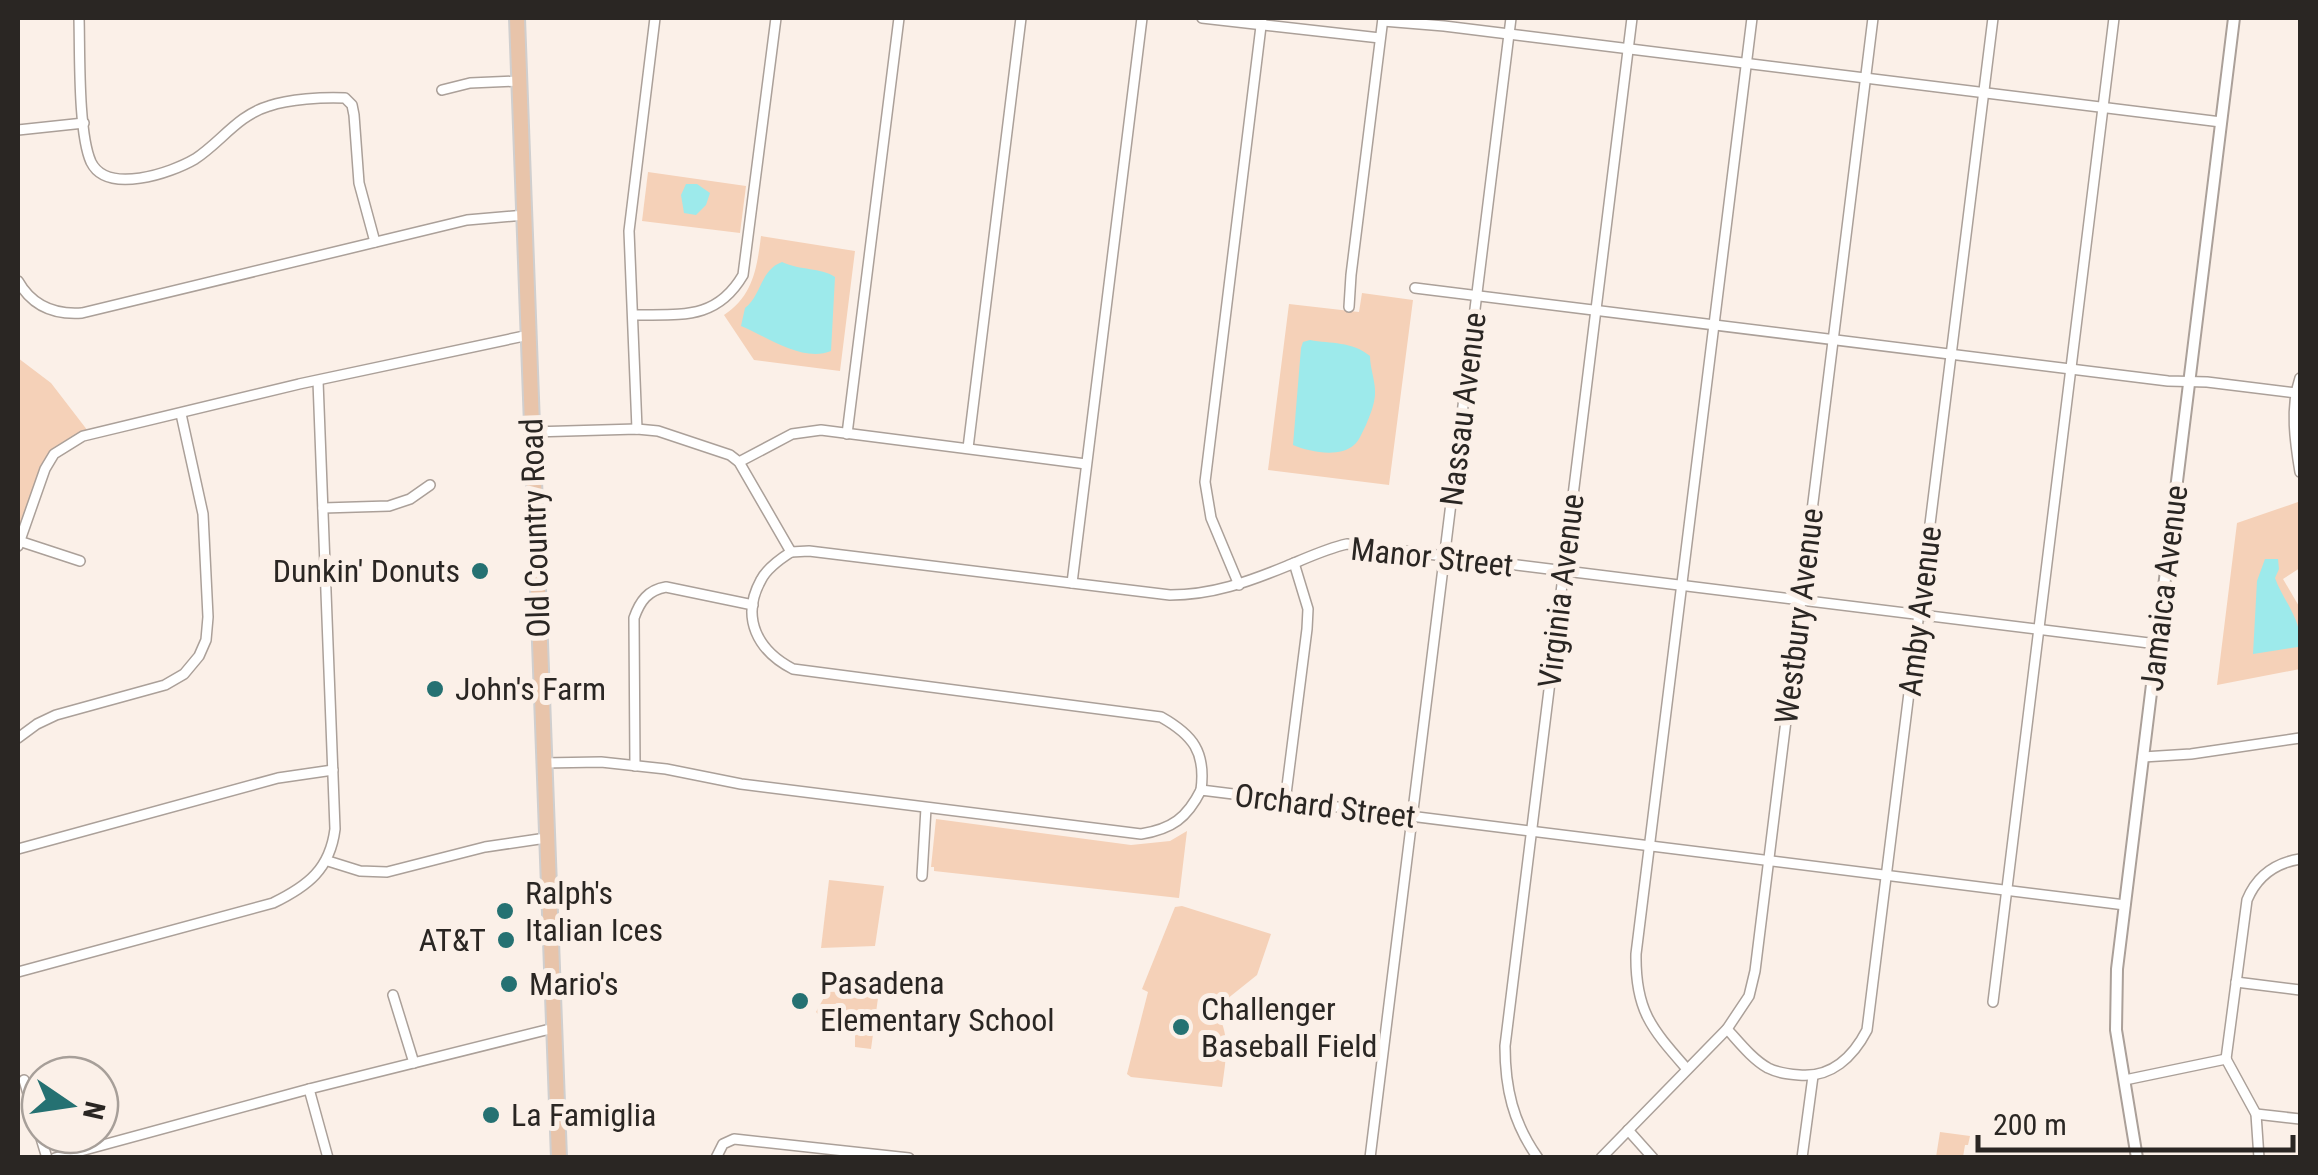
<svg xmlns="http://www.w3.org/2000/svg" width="2318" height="1175" viewBox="0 0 2318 1175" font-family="'Roboto Condensed',sans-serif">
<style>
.green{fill:#f5d1b8}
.water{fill:#9deaeb}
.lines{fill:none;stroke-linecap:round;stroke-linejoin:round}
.minor-casing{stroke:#aba099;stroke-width:12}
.tertiary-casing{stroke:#aba099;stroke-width:14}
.primary-casing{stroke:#d0cfcf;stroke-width:18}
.minor{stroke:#fff;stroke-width:9}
.tertiary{stroke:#fff;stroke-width:10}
.primary{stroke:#e8c4aa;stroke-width:14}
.poi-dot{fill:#257172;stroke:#fbf0e8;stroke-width:4}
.labels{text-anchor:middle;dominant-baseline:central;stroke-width:10;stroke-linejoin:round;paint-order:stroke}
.street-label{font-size:32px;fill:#2a2623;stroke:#fbf0e8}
.poi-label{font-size:32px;fill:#2a2623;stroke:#fbf0e8;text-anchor:start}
</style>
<rect width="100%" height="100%" fill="#fbf0e8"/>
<!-- green -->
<g class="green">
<polygon points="648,172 746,186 740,233 642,221"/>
<path d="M 761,236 L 855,251 L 840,371 L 754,360 L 724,315 C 753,296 757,268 761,236 Z"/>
<polygon points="1362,293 1413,300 1389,485 1268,470 1289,304 1359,312"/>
<polygon points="18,358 51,383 91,435 54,454 22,534 18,534"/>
<polygon points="2298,502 2300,506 2300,568 2283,579 2300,608 2300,669 2217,685 2237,523"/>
<polygon points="936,819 1131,845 1170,841 1187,831 1179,898 934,871 934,867 931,867"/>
<polygon points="829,880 884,886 875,946 821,948"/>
<path d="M 1182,906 L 1271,934 L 1257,975 L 1222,1003 L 1208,1004 C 1233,1025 1226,1058 1222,1087 L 1131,1077 L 1127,1074 L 1148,992 L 1142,989 L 1175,907 Z"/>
<polygon points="862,991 875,992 878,998 871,1049 855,1047 855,1033 832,1028 816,1012 827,992"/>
<polygon points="1940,1132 1970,1136 1968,1145 1965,1145 1963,1157 1936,1157"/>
</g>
<!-- water -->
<g class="water">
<polygon points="686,184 697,184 710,193 706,205 696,215 684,213 681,195"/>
<path d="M 782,262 C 801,271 820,267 835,277 L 831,351 C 803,363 766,336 741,326 L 745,308 C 762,295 760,270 782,262 Z"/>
<path d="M 1310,340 C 1331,344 1352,341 1370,356 C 1370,369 1376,382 1375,395 C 1374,406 1370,415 1366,425 C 1362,432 1360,440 1354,445 C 1339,458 1310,452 1293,445 L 1301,348 L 1303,342 Z"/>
<path d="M 2265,559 L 2278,559 L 2279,569 L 2275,578 C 2282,599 2306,625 2298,647 L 2253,654 L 2257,581 Z"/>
</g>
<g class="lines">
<!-- minor casing -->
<g class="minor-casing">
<g id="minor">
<path d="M 79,18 C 80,52 78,133 91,162 C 107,195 171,173 195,159 C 221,142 238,115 269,106 C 289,99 323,97 345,98 L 352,105 L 354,115 L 359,183 L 375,242"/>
<polyline points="1202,18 1380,38"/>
<polyline points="1383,21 1444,26 2221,122"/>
<polyline points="442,90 470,83 519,81"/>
<polyline points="18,130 84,123"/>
<path d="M 18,281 C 32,306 54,315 82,313 L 467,220 L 525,215"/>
<polyline points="1415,288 2168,381 2207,382 2296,393"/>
<polyline points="1349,307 1351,275 1383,18"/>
<path d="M 633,315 C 680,314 716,321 743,275 L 776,18"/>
<path d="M 2300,378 C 2290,408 2295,442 2300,472"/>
<polyline points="637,429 629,231 655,18"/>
<path d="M 532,432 L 637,429 L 658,431 L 730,455 L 739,462 L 791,552 L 809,551 L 1170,595 C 1212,595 1248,582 1287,566 C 1307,558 1325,549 1347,544 L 2157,644"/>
<polyline points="847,434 899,18"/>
<polyline points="968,448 1021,18"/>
<polyline points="739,462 792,434 821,430 1086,464"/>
<polyline points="323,508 389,506 410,499 430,485"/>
<polyline points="19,541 80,561"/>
<polyline points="18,546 45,469 54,454 83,436 299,384 529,335"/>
<path d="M 791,552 C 780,559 767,568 761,580 C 740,618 758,651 793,669 L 1161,717 C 1193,735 1206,752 1201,790"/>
<polyline points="1072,583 1142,18"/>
<polyline points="1239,585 1211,518 1205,482 1262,18"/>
<polyline points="18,738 37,724 56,715 165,685 184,674 199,656 206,640 208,617 203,514 181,414"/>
<polyline points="2143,757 2191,754 2300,738"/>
<path d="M 543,763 L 601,762 L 666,769 L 741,784 L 1141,834 C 1172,829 1187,818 1201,790 L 2125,905"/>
<path d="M 635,766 L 634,618 C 640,601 648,590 666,587 L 753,605"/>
<polyline points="1285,802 1307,629 1308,609 1294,563"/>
<polyline points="18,849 278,778 333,770"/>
<polyline points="328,861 360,871 387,872 485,847 546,838"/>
<polyline points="922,876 926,808"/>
<path d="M 18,972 L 273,903 C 308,886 330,869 335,829 L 318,381"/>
<polyline points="2236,982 2300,990"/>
<polyline points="393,995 414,1063"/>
<polyline points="1993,1002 2114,18"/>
<path d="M 1727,1029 C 1739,1042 1752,1059 1768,1068 C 1778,1073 1788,1074 1799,1075 C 1831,1078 1853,1057 1867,1030 L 1993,18"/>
<path d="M 2226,1059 L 2247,900 C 2257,876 2275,863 2300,859"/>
<polyline points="2226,1059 2256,1114 2259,1158"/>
<path d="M 1687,1069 C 1652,1029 1635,1011 1636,954 L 1752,18"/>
<polyline points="24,1080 40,1135"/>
<polyline points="2125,1080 2226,1059"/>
<polyline points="309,1089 328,1158"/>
<polyline points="2256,1114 2300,1119"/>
<polyline points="1628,1130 1653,1158"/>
<polyline points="40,1135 47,1158"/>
<polyline points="55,1158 309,1089 554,1028"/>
<polyline points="716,1158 723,1144 734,1139 909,1158"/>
<polyline points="1370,1158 1511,18"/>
<path d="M 1538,1158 C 1513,1123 1505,1088 1505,1046 L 1632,18"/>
<polyline points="1601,1158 1727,1029 1749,996 1755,971 1873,18"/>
<polyline points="1802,1158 1813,1076"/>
</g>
</g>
<!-- tertiary casing -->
<g class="tertiary-casing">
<polyline id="tertiary" points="2137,1158 2116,1030 2117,969 2234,18"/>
</g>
<!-- primary casing -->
<g class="primary-casing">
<polyline id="primary" points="517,18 559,1158"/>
</g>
<!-- minor -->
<use href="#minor" class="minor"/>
<!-- tertiary -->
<use href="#tertiary" class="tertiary"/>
<!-- primary -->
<use href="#primary" class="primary"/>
</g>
<!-- markers -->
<g class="poi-dot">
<circle cx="480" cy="571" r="10"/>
<circle cx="435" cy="689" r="10"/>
<circle cx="505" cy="911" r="10"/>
<circle cx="506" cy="940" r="10"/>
<circle cx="509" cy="984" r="10"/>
<circle cx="800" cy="1001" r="10"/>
<circle cx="1181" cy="1027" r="10"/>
<circle cx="491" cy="1115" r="10"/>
</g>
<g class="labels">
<!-- street labels -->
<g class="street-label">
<text transform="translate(1463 409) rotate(-83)">Nassau Avenue</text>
<text transform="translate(535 528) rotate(-92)">Old Country Road</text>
<text transform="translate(1432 557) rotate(6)">Manor Street</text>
<text transform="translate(2164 588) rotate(-83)">Jamaica Avenue</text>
<text transform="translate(1561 591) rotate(-83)">Virginia Avenue</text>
<text transform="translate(1920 611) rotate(-83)">Amby Avenue</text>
<text transform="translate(1799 616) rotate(-83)">Westbury Avenue</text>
<text transform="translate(1325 806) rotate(7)">Orchard Street</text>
</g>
<!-- poi labels -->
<g class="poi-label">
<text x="460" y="571" text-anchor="end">Dunkin' Donuts</text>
<text x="455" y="689">John's Farm</text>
<text x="525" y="893">Ralph's<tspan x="525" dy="37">Italian Ices</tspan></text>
<text x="486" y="940" text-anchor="end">AT&amp;T</text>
<text x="820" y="983">Pasadena<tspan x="820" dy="37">Elementary School</tspan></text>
<text x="529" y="984">Mario's</text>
<text x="1201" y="1009">Challenger<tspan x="1201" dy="37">Baseball Field</tspan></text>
<text x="511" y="1115">La Famiglia</text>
</g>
</g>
<!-- border -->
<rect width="2318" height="1175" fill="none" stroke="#2a2623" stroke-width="40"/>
<!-- north arrow -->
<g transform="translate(70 1105) rotate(103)"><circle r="48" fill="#fbf0e8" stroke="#a79f99" stroke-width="2.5"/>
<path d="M0-8L18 38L0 25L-18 38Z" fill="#257172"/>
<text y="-15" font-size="28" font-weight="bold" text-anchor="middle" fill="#2a2623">N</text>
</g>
<!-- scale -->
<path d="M1978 1135v15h315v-15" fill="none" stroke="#2a2623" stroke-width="5"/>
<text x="1993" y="1135" font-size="30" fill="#2a2623" stroke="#fbf0e8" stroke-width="8" paint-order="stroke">200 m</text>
</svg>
